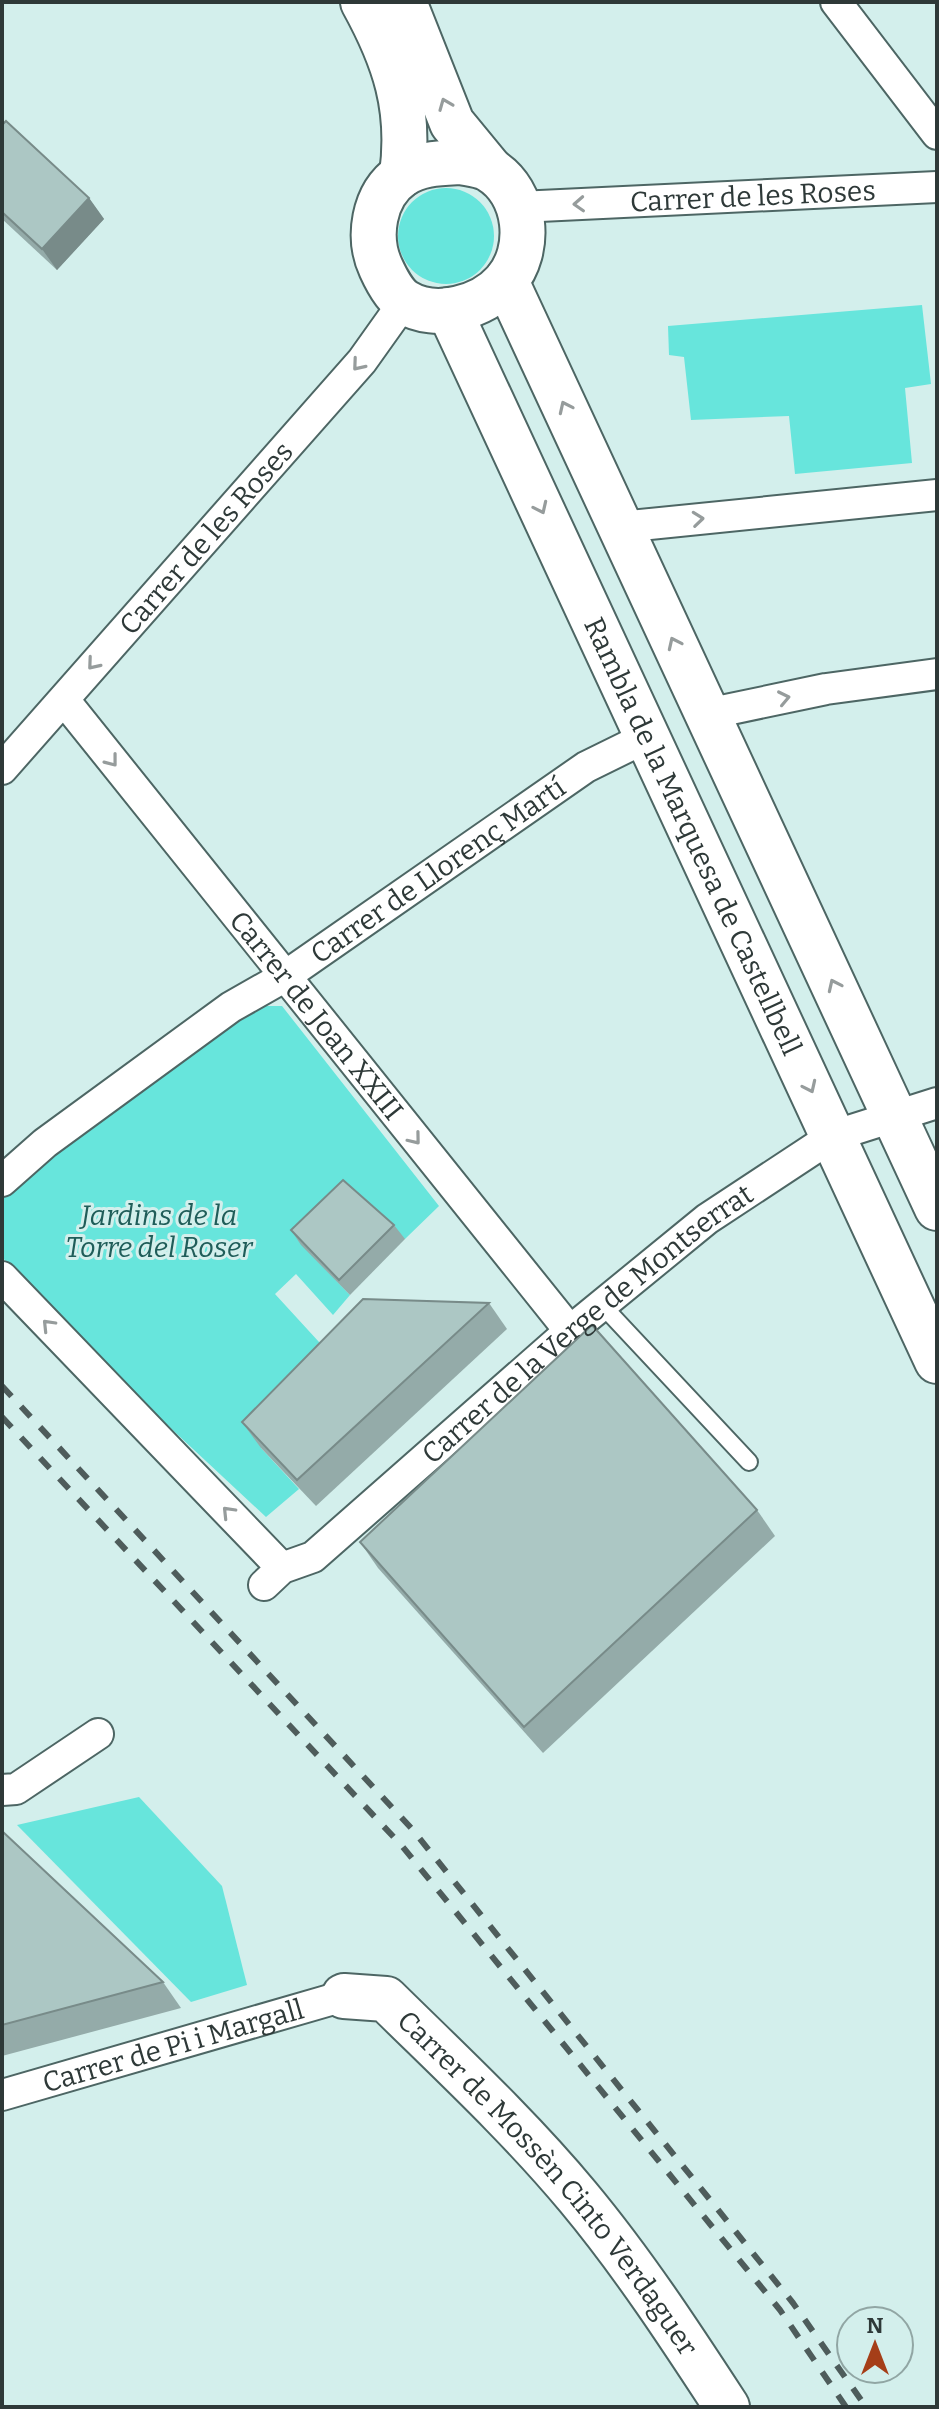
<svg xmlns="http://www.w3.org/2000/svg" width="939" height="2409" viewBox="0 0 939 2409" font-family="Bitter,serif">
<style>
.green{fill:#67e5dc}
.lines{fill:none;stroke-linecap:round;stroke-linejoin:round}
.lane-casing{stroke:#4d6664;stroke-width:20}
.street-casing{stroke:#4d6664;stroke-width:34}
.secondary-casing{stroke:#4d6664;stroke-width:48}
.lane{stroke:#fff;stroke-width:16}
.street{stroke:#fff;stroke-width:30}
.secondary{stroke:#fff;stroke-width:44}
.rail{stroke:#4e5c5b;stroke-width:6;stroke-dasharray:14 14;stroke-linecap:butt}
.wall{fill:#94aba9}
.shaded-wall{fill:#788b89}
.building{fill:#acc7c4;stroke:#788b89;stroke-width:2}
.oneway{stroke:#969c9c}
.labels{text-anchor:middle;dominant-baseline:central;stroke-width:6;stroke-linejoin:round;paint-order:stroke}
.street-label{font-size:28px;fill:#2e3938;stroke:#d3efec}
.park-label{font-size:28px;font-style:italic;fill:#1f5d59;stroke:#d3efec}
</style>
<rect width="100%" height="100%" fill="#d3efec"/>
<!-- green -->
<g class="green">
<circle cx="446" cy="236" r="48"/>
<polygon points="922,305 931,384 905,388 912,463 795,474 789,416 691,420 684,357 669,355 668,326"/>
<polygon points="254,1006 282,1006 439,1206 405,1239 302,1245 350,1295 333,1315 296,1274 275,1294 341,1366 261,1448 299,1489 266,1517 89,1352 2,1257 2,1188"/>
<polygon points="139,1797 222,1886 247,1985 191,2002 17,1825"/>
</g>
<g class="lines">
<!-- lane casing -->
<g class="lane-casing">
<polyline id="lane" points="602,1305 749,1462"/>
</g>
<!-- street casing -->
<g class="street-casing">
<g id="street">
<polyline points="836,2 937,134"/>
<path id="s1" d="M 519,207 L 937,187"/>
<polyline points="620,527 937,495"/>
<path id="s2" d="M 64,700 L 570,1331"/>
<polyline points="707,714 826,689 937,674"/>
<path id="s3" d="M 2,769 L 362,361 L 404,302"/>
<path id="s4" d="M 2,1181 L 45,1143 L 231,1007 L 284,977 L 586,767 L 647,737"/>
<polyline points="2,1277 282,1568"/>
<path id="s5" d="M 264,1585 L 282,1568 L 313,1557 L 570,1331 L 707,1219 L 833,1136 L 937,1103"/>
<polyline points="2,1790 16,1789 98,1734"/>
<path id="s6" d="M 2,2095 L 344,1996"/>
</g>
</g>
<!-- secondary casing -->
<g class="secondary-casing">
<g id="secondary">
<path d="M 363,2 C 395,60 411,109 402,175"/>
<polyline points="404,2 452,123 489,168"/>
<path d="M 461,162 C 470,164 482,165 490,170 C 527,192 533,250 505,282 C 483,307 436,321 405,302 C 395,296 386,279 381,268 C 367,238 373,195 402,175 C 419,163 441,163 461,162 Z"/>
<polyline points="506,281 937,1208"/>
<path id="s7" d="M 449,310 L 937,1361"/>
<path id="s8" d="M 344,1996 L 386,1999 C 451,2063 519,2126 578,2197 C 633,2263 680,2335 727,2407"/>
</g>
</g>
<!-- lane -->
<use href="#lane" class="lane"/>
<!-- street -->
<use href="#street" class="street"/>
<!-- secondary -->
<use href="#secondary" class="secondary"/>
<!-- rail -->
<g class="rail">
<polyline points="2,1386 412,1829 793,2303 866,2407"/>
<polyline points="2,1417 402,1846 780,2310 846,2407"/>
</g>
</g>
<!-- wall -->
<g class="wall">
<polygon points="2,125 89,198 104,219 57,270 2,219"/>
<polygon points="394,1225 405,1239 350,1295 301,1245 291,1230"/>
<polygon points="489,1303 507,1329 316,1506 261,1448 242,1422"/>
<polygon points="757,1510 775,1536 543,1753 378,1568 360,1542"/>
<polygon points="2,1831 163,1982 181,2008 2,2056"/>
</g>
<!-- shaded-wall -->
<polygon class="shaded-wall" points="89,198 104,219 57,270 42,249"/>
<!-- building -->
<g class="building">
<polygon points="6,121 89,198 42,249 2,212 2,125"/>
<polygon points="343,1180 394,1225 339,1280 291,1230"/>
<polygon points="363,1299 489,1303 297,1480 242,1422"/>
<polygon points="592,1325 757,1510 524,1727 360,1542"/>
<polygon points="2,1831 163,1982 2,2025"/>
</g>
<!-- one-way arrows -->
<defs><path id="oneway-chevron" d="M-2-3.5L2.5 0L-2 3.5" fill="none" stroke-width="1.6" stroke-linecap="round" stroke-linejoin="round" transform="scale(2)"/></defs>
<g class="oneway">
<use href="#oneway-chevron" transform="translate(445 104) rotate(-112)"/>
<use href="#oneway-chevron" transform="translate(579 204) rotate(177)"/>
<use href="#oneway-chevron" transform="translate(358 365) rotate(130)"/>
<use href="#oneway-chevron" transform="translate(565 407) rotate(-115)"/>
<use href="#oneway-chevron" transform="translate(541 508) rotate(65)"/>
<use href="#oneway-chevron" transform="translate(698 519) rotate(-6)"/>
<use href="#oneway-chevron" transform="translate(674 643) rotate(-115)"/>
<use href="#oneway-chevron" transform="translate(93 664) rotate(130)"/>
<use href="#oneway-chevron" transform="translate(784 698) rotate(-12)"/>
<use href="#oneway-chevron" transform="translate(112 761) rotate(52)"/>
<use href="#oneway-chevron" transform="translate(834 985) rotate(-115)"/>
<use href="#oneway-chevron" transform="translate(810 1087) rotate(65)"/>
<use href="#oneway-chevron" transform="translate(415 1139) rotate(51)"/>
<use href="#oneway-chevron" transform="translate(48 1325) rotate(-134)"/>
<use href="#oneway-chevron" transform="translate(228 1512) rotate(-134)"/>
</g>
<g class="labels">
<!-- street labels -->
<g class="street-label">
<text stroke="none"><textPath href="#s1" startOffset="234">Carrer de les Roses</textPath></text>
<text stroke="none"><textPath href="#s3" startOffset="308">Carrer de les Roses</textPath></text>
<text stroke="none"><textPath href="#s7" startOffset="580">Rambla de la Marquesa de Castellbell</textPath></text>
<text stroke="none"><textPath href="#s4" startOffset="536">Carrer de Llorenç Martí</textPath></text>
<text stroke="none"><textPath href="#s2" startOffset="404">Carrer de Joan XXIII</textPath></text>
<text stroke="none"><textPath href="#s5" startOffset="418">Carrer de la Verge de Montserrat</textPath></text>
<text stroke="none"><textPath href="#s6" startOffset="178">Carrer de Pi i Margall</textPath></text>
<text stroke="none"><textPath href="#s8" startOffset="288">Carrer de Mossèn Cinto Verdaguer</textPath></text>
</g>
<!-- park labels -->
<g class="park-label">
<text x="159" y="1215">Jardins de la<tspan x="159" dy="32">Torre del Roser</tspan></text>
</g>
</g>
<!-- border -->
<rect width="939" height="2409" fill="none" stroke="#2e3938" stroke-width="8"/>
<!-- north arrow -->
<g transform="translate(875 2345)"><circle r="38" fill="#d3efec" stroke="#91a6a4" stroke-width="2"/>
<path d="M0-6L14 30L0 20L-14 30Z" fill="#a53e18"/>
<text y="-12" font-size="22" font-weight="bold" text-anchor="middle" fill="#2e3938">N</text>
</g>
</svg>
